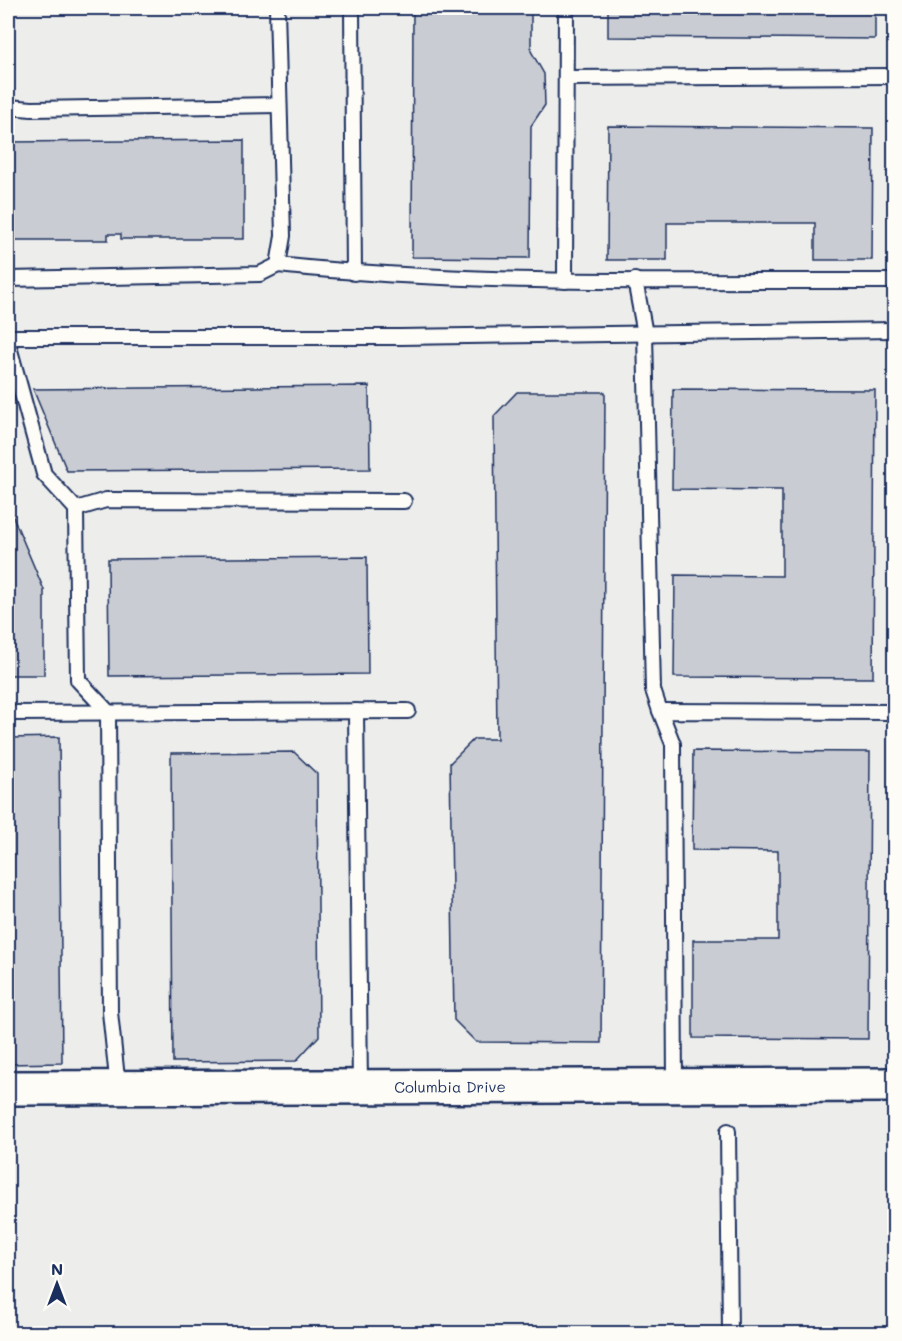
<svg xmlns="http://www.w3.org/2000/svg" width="902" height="1341" viewBox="0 0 902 1341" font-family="Mali,sans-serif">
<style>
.built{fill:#edeeec}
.building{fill:#c9ccd3;stroke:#1b2f5e;stroke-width:1.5}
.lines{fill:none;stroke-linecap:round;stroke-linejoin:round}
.lane-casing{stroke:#1b2f5e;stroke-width:18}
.secondary-casing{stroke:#1b2f5e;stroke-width:38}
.lane{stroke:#fdfcf7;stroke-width:14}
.secondary{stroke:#fdfcf7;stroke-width:33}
.labels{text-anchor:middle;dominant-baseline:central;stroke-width:5;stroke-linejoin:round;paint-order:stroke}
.street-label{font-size:15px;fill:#1b2f5e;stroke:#fdfcf7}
</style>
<rect width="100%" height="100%" fill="#fdfcf7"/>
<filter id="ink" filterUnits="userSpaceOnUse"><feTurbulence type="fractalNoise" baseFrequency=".0167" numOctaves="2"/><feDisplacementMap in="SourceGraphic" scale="12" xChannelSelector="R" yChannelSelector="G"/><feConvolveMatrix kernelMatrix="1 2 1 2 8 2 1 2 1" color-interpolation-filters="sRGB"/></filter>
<g filter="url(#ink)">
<!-- built -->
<rect class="built" x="8" y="8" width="886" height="1325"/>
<!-- building -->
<g class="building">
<polygon points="413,8 531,8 531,51 544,74 545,105 531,126 530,258 412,257"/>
<polygon points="608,8 875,8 875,39 608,37"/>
<polygon points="608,126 873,128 872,260 815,260 815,223 667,223 667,260 607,260"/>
<polygon points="244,140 244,239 121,239 121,234 108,234 108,240 8,240 8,142"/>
<polygon points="369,386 370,469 67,471 33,389"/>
<polygon points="673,389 875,390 873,678 674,677 675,575 782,576 782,490 672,489"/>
<polygon points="517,392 605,392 601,1043 476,1042 454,1020 450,763 474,739 497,739 494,416"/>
<polygon points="8,505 44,590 44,675 8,675"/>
<polygon points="367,557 368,674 109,676 108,559"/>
<polygon points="59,737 62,1063 8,1064 8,738"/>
<polygon points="693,751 870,752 868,1039 693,1038 693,940 778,940 778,851 692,850"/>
<polygon points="294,752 317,774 319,1036 296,1061 173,1062 171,753"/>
</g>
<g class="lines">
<!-- lane casing -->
<g class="lane-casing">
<g id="lane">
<polyline points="352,8 354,273"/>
<polyline points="566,78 894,76"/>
<polyline points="8,107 32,109 279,105"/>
<path d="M 278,265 C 483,287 689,280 894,281"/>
<polyline points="8,279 260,274 278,265 283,236 277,8"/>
<polyline points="635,280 645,334 653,690 660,711"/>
<polyline points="565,281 566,8"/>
<polyline points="8,337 400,337 894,330"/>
<polyline points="8,343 44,474 76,509 78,680 108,712 110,1012 118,1088"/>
<polyline points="76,509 106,500 404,501"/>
<polyline points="356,711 360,1087"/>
<polyline points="8,713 408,711"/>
<polyline points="675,1086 673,744 660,711 894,712"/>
<polyline points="728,1131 730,1334"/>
</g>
</g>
<!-- secondary casing -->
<g class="secondary-casing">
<g id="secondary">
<path id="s1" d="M 8,1088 L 894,1085"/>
</g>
</g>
<!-- lane -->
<use href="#lane" class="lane"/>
<!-- secondary -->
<use href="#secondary" class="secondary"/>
</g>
</g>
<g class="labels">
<!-- street labels -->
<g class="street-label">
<text stroke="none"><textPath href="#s1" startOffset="442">Columbia Drive</textPath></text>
</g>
</g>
<!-- margin -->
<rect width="902" height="1341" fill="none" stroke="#fdfcf7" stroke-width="30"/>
<rect x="15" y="15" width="872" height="1311" fill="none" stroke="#1b2f5e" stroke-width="2" filter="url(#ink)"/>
<!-- north arrow -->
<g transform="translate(57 1284)" stroke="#fdfcf7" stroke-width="4.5" paint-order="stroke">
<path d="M0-4.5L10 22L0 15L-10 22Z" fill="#1b2f5e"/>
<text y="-9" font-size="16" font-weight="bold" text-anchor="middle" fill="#1b2f5e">N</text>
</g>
</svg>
